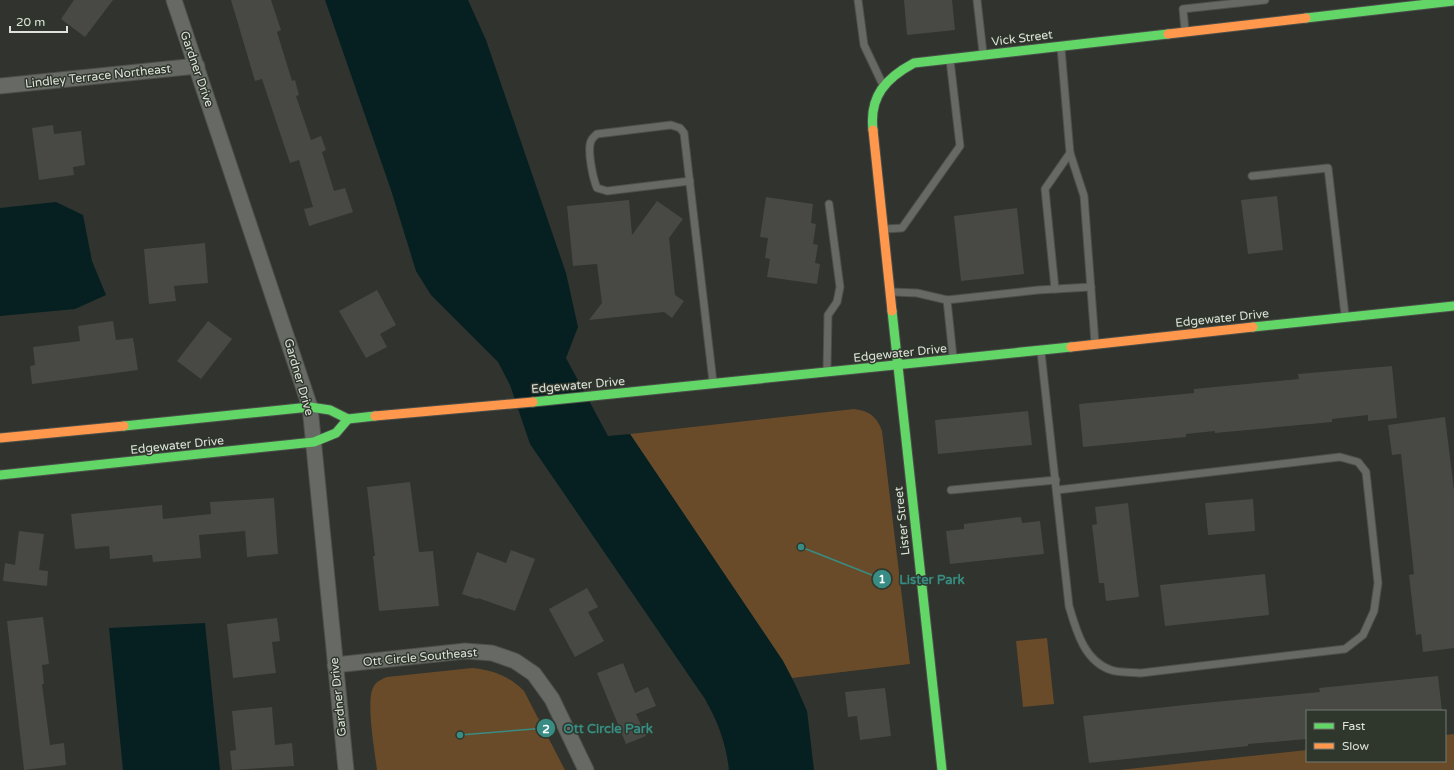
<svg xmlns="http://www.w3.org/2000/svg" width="1454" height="770" viewBox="0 0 1454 770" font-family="'Varela Round',sans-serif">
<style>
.green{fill:#694b29}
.water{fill:#062021}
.building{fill:#484944}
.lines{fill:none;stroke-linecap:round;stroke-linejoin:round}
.lane-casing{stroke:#4c4f4a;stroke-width:9}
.street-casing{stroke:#4c4f4a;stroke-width:17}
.fast-casing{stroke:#4c4f4a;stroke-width:11}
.slow-casing{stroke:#4c4f4a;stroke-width:11}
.lane{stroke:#666964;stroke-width:7}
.street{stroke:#666964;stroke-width:15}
.fast{stroke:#63d668;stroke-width:9}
.slow{stroke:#ff974d;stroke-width:9}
.labels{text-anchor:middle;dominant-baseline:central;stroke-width:3;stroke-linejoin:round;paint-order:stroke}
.street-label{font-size:12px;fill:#dde2da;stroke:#2f362b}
.leader{fill:none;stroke:#388c84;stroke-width:1.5}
.callout-dot{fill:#388c84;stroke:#2f362b;stroke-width:1.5}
.mark-label{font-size:12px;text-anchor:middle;font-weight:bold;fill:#fff}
.callout-label{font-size:13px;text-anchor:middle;font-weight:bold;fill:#388c84;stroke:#2f362b;stroke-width:3;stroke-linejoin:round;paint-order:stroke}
</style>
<rect width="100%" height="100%" fill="#30332e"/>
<!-- green -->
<g class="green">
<path d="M 854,409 C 870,411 877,417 882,431 L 910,664 L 792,678 L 783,661 L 630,434 Z"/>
<polygon points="1047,638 1054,704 1023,707 1016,641"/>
<path d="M 472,668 C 493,670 509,676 524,691 L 565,770 L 377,770 C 375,753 365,698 374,686 C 377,681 382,679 387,677 Z"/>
<polygon points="1454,734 1454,770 1119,770 1307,750 1307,761 1445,761 1445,735"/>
</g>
<!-- water -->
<g class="water">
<path d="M 325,0 L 468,0 L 486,40 L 566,273 L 578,327 L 566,358 L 608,436 L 630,434 L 783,661 L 796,686 L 807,711 L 814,770 L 729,770 C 726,743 718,722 705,699 L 530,444 L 510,385 L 498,362 L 431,295 L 416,271 L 391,190 Z"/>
<polygon points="56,202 83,215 92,261 106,295 75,309 0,316 0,208"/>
<polygon points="205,623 220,770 123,770 109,628"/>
</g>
<!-- building -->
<g class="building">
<polygon points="74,0 113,0 85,37 61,19"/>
<polygon points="231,0 271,0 281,30 277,32 292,81 295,80 299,95 296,96 311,140 321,136 326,150 322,152 334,191 345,188 353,212 309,226 304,209 313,207 299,160 290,163 262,79 255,81"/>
<polygon points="904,0 952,0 955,30 907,35"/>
<polygon points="53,125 54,134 81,131 85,165 73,167 74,175 39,180 32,128"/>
<polygon points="1277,196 1283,250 1248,254 1241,200"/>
<polygon points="766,197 813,204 811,223 816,224 813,244 818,245 815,263 820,264 817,284 767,277 770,259 765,258 768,238 760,237"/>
<polygon points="629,200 632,235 657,201 683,219 669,238 675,295 684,301 672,318 664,312 589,320 602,303 597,264 573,266 567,206"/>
<polygon points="1017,208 1024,274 961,281 954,216"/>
<polygon points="205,243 208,283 174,286 176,301 149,304 144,249"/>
<polygon points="377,290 396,325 380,334 387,347 366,358 339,311"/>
<polygon points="113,321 116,340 133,338 138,370 32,384 30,366 35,365 33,347 80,341 78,326"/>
<polygon points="208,321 232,339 201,379 177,361"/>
<polygon points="1392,366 1397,418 1368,421 1368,415 1332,419 1332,422 1215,433 1215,431 1186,434 1186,437 1083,447 1079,404 1194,393 1194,389 1299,379 1298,374"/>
<polygon points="1028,411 1032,445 938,454 935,420"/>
<polygon points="1445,417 1454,490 1454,648 1423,652 1421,634 1416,635 1409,575 1414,574 1401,454 1392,455 1388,425"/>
<polygon points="410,482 419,552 433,551 439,606 379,611 373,556 375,556 367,487"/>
<polygon points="274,498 278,554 247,557 245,531 199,535 201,558 153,562 152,555 110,559 109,546 75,549 71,514 162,505 163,519 211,514 210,502"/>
<polygon points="1253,499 1255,531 1208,535 1205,503"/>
<polygon points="1128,503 1139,597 1106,601 1104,583 1099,583 1092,525 1097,524 1095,507"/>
<polygon points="1021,517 1022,523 1040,521 1044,554 950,564 946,531 964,529 964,524"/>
<polygon points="19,531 44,534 39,570 48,571 47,586 3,581 5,563 15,565"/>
<polygon points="511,550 535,559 515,611 478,598 477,599 462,594 477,552 506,563"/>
<polygon points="1265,574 1269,615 1165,626 1160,585"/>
<polygon points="587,588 598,607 588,612 604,641 575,657 549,609"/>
<polygon points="43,617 49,664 42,665 44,684 42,684 50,745 64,743 66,765 24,770 7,621"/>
<polygon points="277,618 280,641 272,642 276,673 233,678 227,624"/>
<polygon points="623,663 635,693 648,687 656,706 636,714 646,736 626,744 597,673"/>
<polygon points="1438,676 1442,711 1307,711 1307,739 1248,744 1248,746 1089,763 1083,716 1194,704 1320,692 1319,688"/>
<polygon points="885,688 891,736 860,740 857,716 848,717 845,692"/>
<polygon points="272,707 275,745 292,743 294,766 232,770 230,751 236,750 232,711"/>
</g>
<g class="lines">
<!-- lane casing -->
<g class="lane-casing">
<g id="lane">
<polyline points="858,0 864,45 882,83"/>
<polyline points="977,0 983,53"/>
<polyline points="1185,30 1183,9 1265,0"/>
<polyline points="1061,48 1070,153 1084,196 1095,343"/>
<polyline points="1252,176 1328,168 1345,315"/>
<path d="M 690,181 L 607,191 L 597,188 C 593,179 587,150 591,141 C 592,138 595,136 597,134 L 671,125 L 680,128 L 684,133 C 694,216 704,299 713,382"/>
<polyline points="885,229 902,228 960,146 950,60"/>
<polyline points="1055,289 1045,189 1070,153"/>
<polyline points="892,292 917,293 947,300"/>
<path d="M 1041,352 L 1069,606 C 1076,630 1084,661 1111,670 C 1119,673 1132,672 1141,673 L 1345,649 L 1363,635 L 1374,611 L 1378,583 L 1366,472 L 1358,462 L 1340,457 L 1057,490"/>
<polyline points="953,357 947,300 1038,290 1091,287"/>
<polyline points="827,370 828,315 837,302 840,287 829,204"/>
<polyline points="951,490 1056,480"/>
</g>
</g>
<!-- street casing -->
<g class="street-casing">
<g id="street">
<polyline points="174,0 310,407 346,770"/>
<polyline points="0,86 197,66"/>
<polyline points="335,665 465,651 492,653 515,661 534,674 552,699 586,770"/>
</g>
</g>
<!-- fast casing -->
<g class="fast-casing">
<g id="fast">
<polyline points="1306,18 1454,1"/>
<path d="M 873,130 C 869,96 886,78 914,63 L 1168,34"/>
<polyline points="892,311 942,770"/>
<polyline points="1253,327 1454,306"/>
<polyline points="533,402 1071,347"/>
<polyline points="124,426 310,407 330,410 348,419 375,416"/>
<polyline points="0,475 314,442 336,433 348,419"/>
</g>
</g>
<!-- slow casing -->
<g class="slow-casing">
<g id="slow">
<polyline points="1168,34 1306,18"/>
<polyline points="873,130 892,311"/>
<polyline points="1071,347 1253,327"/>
<polyline points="375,416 533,402"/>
<polyline points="0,438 124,426"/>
</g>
</g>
<!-- lane -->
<use href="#lane" class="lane"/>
<!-- street -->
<use href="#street" class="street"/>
<!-- fast -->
<use href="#fast" class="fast"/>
<!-- slow -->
<use href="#slow" class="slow"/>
</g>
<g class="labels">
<!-- street labels -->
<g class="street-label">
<text transform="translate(1022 38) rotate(-7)">Vick Street</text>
<text transform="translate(197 69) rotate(71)">Gardner Drive</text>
<text transform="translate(98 76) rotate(-6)">Lindley Terrace Northeast</text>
<text transform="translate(1222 318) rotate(-6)">Edgewater Drive</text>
<text transform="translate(900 353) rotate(-6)">Edgewater Drive</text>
<text transform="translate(299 377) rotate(74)">Gardner Drive</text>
<text transform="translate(578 385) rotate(-5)">Edgewater Drive</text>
<text transform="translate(177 445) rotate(-6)">Edgewater Drive</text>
<text transform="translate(902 521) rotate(-96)">Lister Street</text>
<text transform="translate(420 657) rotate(-5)">Ott Circle Southeast</text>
<text transform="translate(338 697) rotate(-96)">Gardner Drive</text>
</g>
</g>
<!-- callouts -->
<path class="leader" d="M801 547L882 579M460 735L546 728"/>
<g class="callout-dot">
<circle cx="801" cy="547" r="4"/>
<circle cx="460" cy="735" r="4"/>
<circle cx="882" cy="579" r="10"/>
<circle cx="546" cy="728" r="10"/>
</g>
<g class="mark-label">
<text x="882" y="583">1</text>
<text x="546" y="733">2</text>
</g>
<g class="callout-label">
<text x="932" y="584">Lister Park</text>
<text x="608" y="733">Ott Circle Park</text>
</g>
<!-- legend -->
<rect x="1306" y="710" width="140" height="52" fill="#2f362b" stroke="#757b71"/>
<rect x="1314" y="723" width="20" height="6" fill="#63d668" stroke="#757b71"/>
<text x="1342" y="730" font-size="12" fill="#dde2da">Fast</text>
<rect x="1314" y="743" width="20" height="6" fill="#ff974d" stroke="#757b71"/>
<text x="1342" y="750" font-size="12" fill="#dde2da">Slow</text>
<!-- scale -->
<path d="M10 26v6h57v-6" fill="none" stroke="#dde2da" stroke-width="2"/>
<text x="16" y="26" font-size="12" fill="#dde2da" stroke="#2f362b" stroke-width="3" paint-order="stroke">20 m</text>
</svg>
